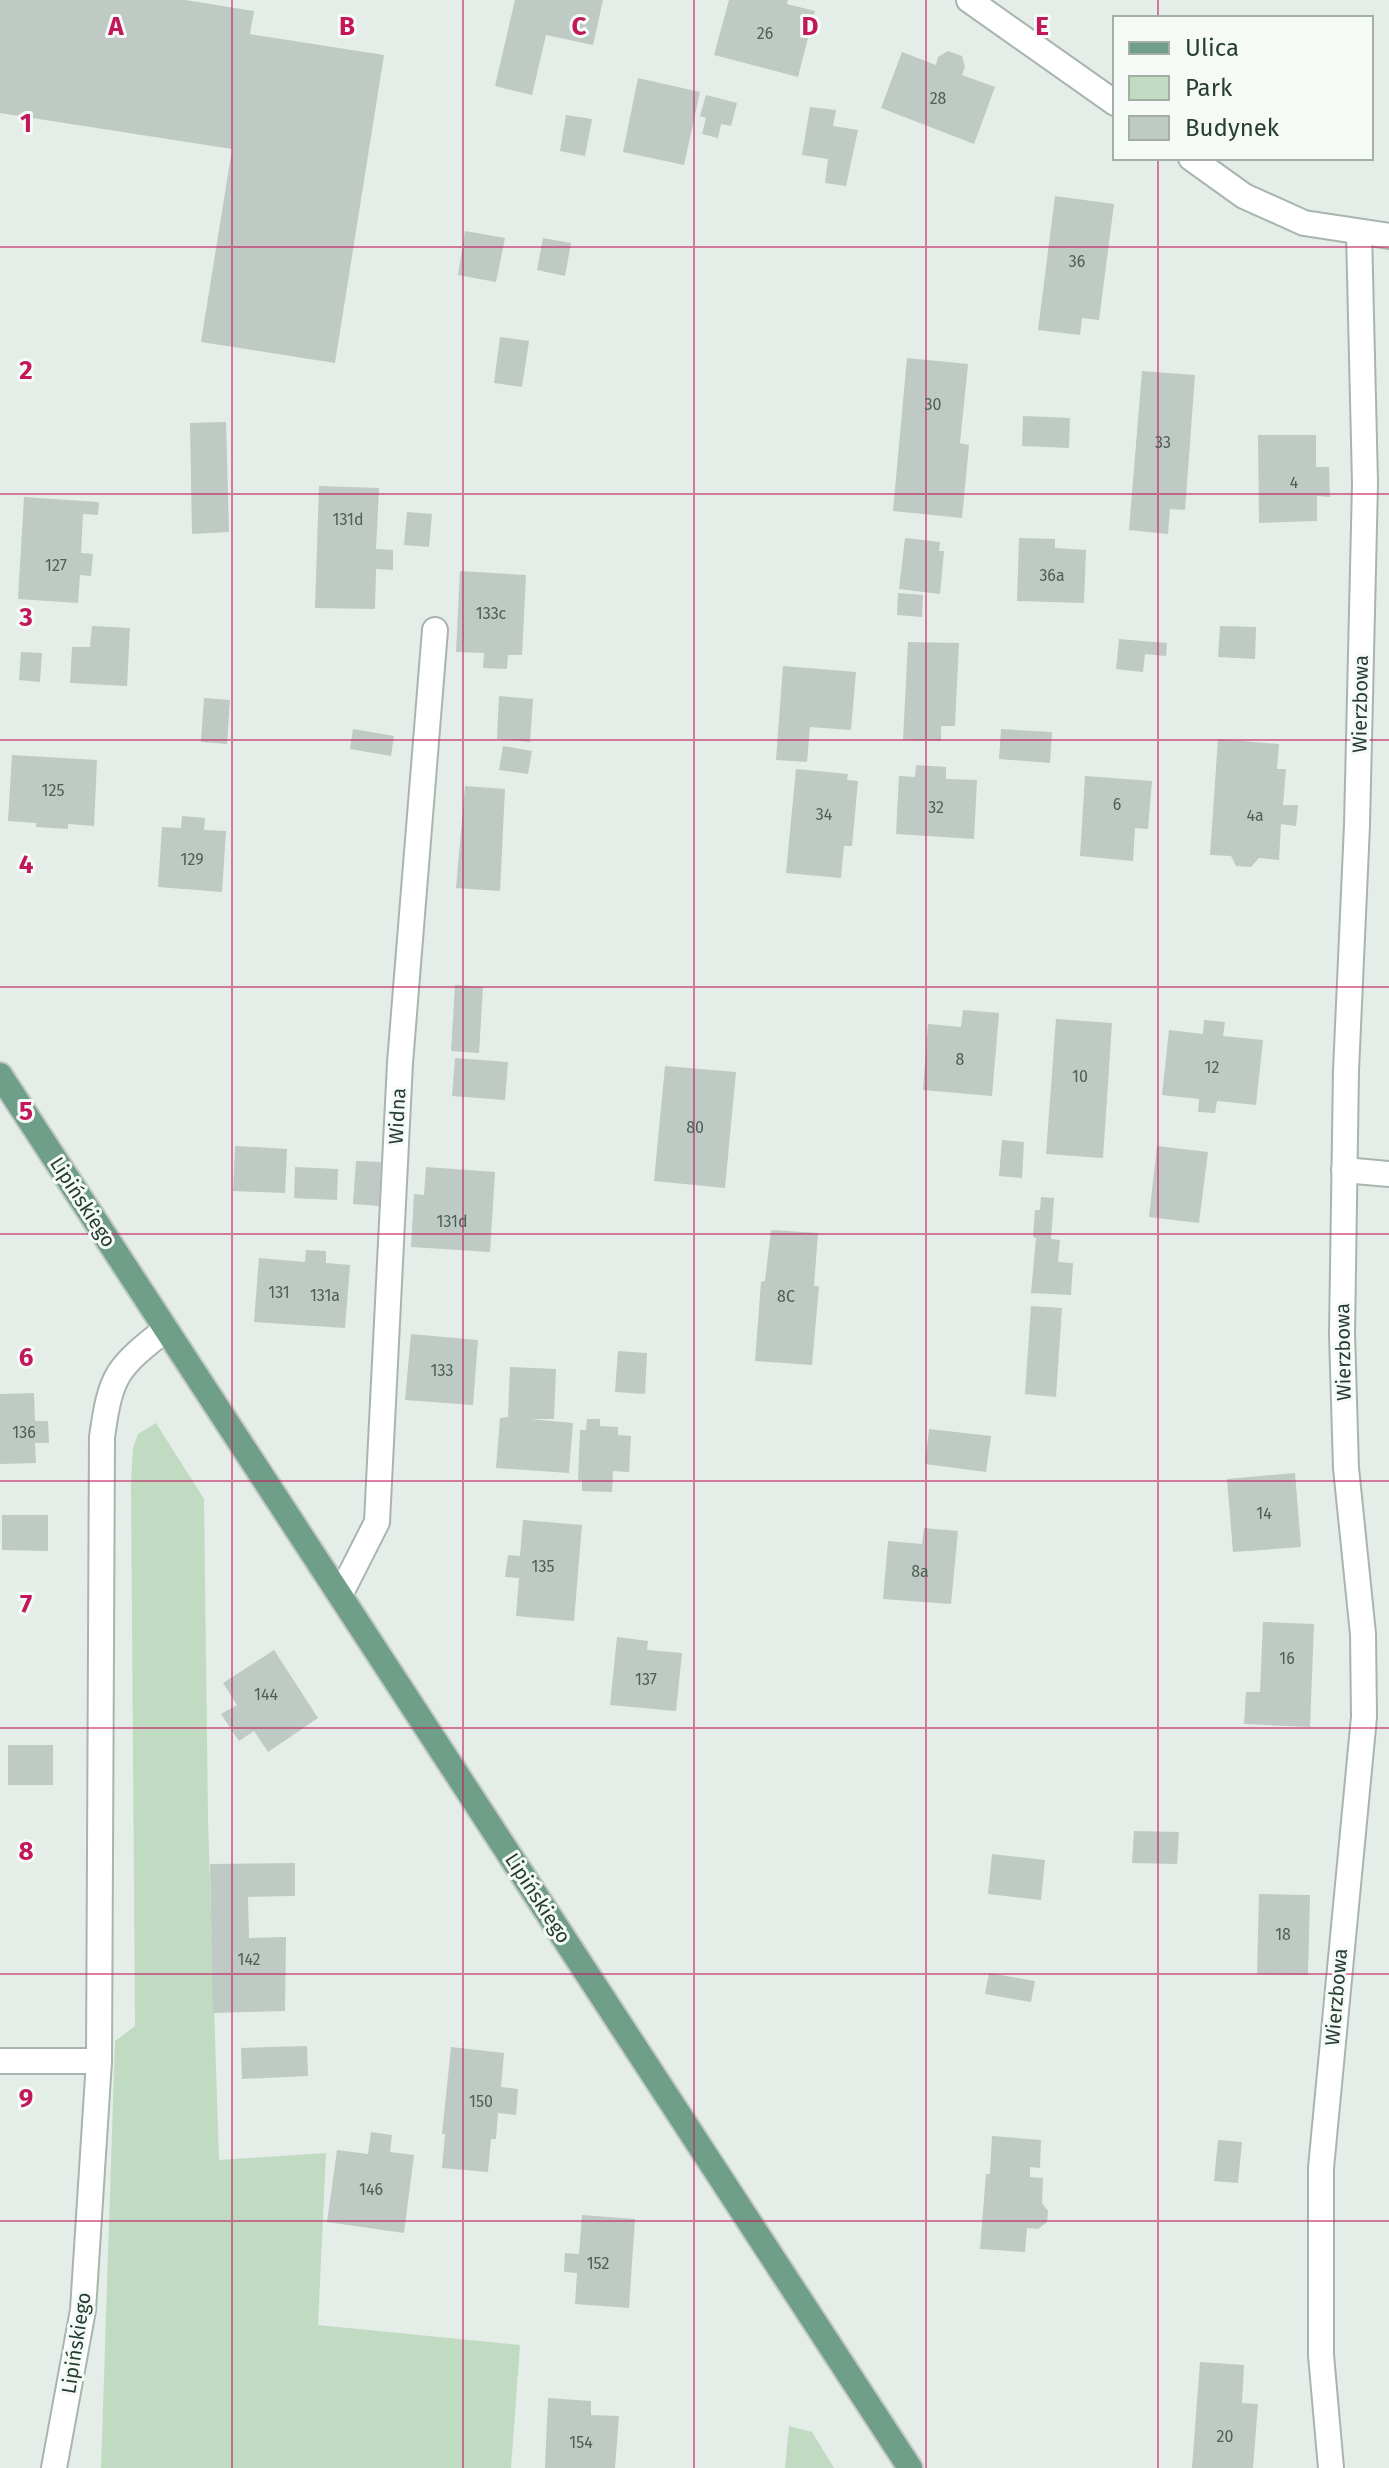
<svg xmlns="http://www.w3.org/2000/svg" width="1389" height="2468" viewBox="0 0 1389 2468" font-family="'Fira Sans',sans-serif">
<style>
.green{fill:#c1dbc3}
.building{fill:#becac3}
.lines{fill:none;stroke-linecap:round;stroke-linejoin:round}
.minor-casing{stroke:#a8b5ae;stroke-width:28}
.major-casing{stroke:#c2c9c6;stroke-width:28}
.minor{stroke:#fff;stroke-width:24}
.major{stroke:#6f9e89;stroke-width:24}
.grid{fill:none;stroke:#c2185b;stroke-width:2;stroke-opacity:0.55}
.labels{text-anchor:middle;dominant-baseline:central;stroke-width:6;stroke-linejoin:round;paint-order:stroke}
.number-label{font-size:16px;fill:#4c6057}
.street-label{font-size:20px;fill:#263d33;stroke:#f6faf7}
.grid-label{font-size:26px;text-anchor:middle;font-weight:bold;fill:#c2185b;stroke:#f6faf7;stroke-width:6;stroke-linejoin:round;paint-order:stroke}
</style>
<rect width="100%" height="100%" fill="#e5ede8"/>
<!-- green -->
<g class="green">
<polygon points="156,1423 204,1499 208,1820 219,2160 326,2153 318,2325 520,2345 511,2468 101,2468 115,2041 135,2026 131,1483 133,1448 138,1434"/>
<polygon points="789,2426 812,2432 834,2468 785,2468"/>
</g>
<!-- building -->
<g class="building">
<polygon points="0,0 185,0 254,11 250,34 384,55 335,363 201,342 232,149 0,113"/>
<polygon points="515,0 603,0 593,45 546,35 532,95 495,86"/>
<polygon points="729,0 788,0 787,4 815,11 798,77 714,55"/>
<polygon points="948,51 962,56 965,67 962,75 995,87 974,144 881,108 902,52 936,65 938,57"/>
<polygon points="638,78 700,92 684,165 623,152"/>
<polygon points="706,95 737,103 731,126 721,124 718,138 702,134 706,118 700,116"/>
<polygon points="810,107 836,110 833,126 858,130 846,186 825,183 828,159 802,155"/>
<polygon points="566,115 592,119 585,156 560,151"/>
<polygon points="1055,196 1114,204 1099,320 1082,318 1080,335 1038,330"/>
<polygon points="465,231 505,238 496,282 458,275"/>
<polygon points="543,238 571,243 565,276 537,270"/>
<polygon points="500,337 529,341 522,387 494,383"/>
<polygon points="907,358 968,364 960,443 969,445 962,518 893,511"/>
<polygon points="1142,371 1195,375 1185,510 1170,509 1168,534 1129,530"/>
<polygon points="1023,416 1070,418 1069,448 1022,446"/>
<polygon points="226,422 229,532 192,534 190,423"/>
<polygon points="1258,435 1316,435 1316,467 1329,467 1330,497 1317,496 1317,521 1259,523"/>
<polygon points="319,486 379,488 376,549 393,550 393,570 376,569 375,609 315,608"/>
<polygon points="24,497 99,502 98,515 83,514 81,553 93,554 91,576 80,575 78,603 18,599"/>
<polygon points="407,512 432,514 429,547 404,545"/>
<polygon points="905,538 940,542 939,551 944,551 940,594 899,589"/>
<polygon points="1019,538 1055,539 1055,548 1086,550 1084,603 1017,601"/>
<polygon points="460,571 526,575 522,655 508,655 507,669 483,668 484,653 456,652"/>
<polygon points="898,593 923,595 922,617 897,615"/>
<polygon points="92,626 130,628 127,686 70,683 72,647 90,647"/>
<polygon points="1220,626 1256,627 1255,659 1218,657"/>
<polygon points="1119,639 1167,643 1166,656 1145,654 1143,672 1116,669"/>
<polygon points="908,642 959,643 955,726 941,726 941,741 903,740"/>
<polygon points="21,652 42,653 40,682 19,680"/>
<polygon points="783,666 856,672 851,730 810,727 807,762 776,760"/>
<polygon points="499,696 533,699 530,742 497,739"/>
<polygon points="204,698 230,700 227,744 201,742"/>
<polygon points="353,729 394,736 391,756 350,749"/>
<polygon points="1001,729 1052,732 1050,763 999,759"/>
<polygon points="1218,739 1279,744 1277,769 1286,769 1283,805 1298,805 1296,826 1281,824 1279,860 1259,858 1251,867 1236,866 1231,856 1210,855"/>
<polygon points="503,746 532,751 528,774 499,770"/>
<polygon points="12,755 97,760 94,826 68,824 68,829 36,827 36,823 8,821"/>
<polygon points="916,765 946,767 946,779 977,780 974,839 896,834 899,776 915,777"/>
<polygon points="796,769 848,774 847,780 858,781 852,846 844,846 841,878 786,873"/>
<polygon points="1085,776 1152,781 1148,829 1135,828 1133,861 1080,856"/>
<polygon points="465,786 505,789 500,891 456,888"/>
<polygon points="182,816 205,818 204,830 226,831 222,892 158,887 162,827 181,828"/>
<polygon points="455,985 483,987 479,1053 451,1051"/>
<polygon points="963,1010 999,1013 992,1096 923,1090 928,1024 961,1027"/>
<polygon points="1056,1019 1112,1023 1103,1158 1046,1154"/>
<polygon points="1204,1020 1225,1022 1223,1036 1263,1040 1256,1105 1217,1101 1215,1113 1198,1112 1199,1099 1162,1095 1169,1030 1203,1034"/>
<polygon points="455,1058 508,1062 505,1100 452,1096"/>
<polygon points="665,1066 736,1072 725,1188 654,1181"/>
<polygon points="1002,1140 1024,1142 1022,1178 999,1176"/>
<polygon points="235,1146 287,1149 285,1193 233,1191"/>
<polygon points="1157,1146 1208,1152 1199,1223 1149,1217"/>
<polygon points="356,1161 381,1162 379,1206 353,1204"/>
<polygon points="295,1167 338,1169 337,1200 294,1198"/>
<polygon points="426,1167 495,1172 490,1252 411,1247 414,1194 424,1195"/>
<polygon points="1041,1197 1054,1198 1051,1239 1060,1240 1058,1262 1073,1263 1071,1295 1031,1293 1036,1238 1033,1237 1035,1210 1040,1210"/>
<polygon points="771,1230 818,1233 814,1286 819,1286 812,1365 755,1361 761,1282 765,1281"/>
<polygon points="306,1250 326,1251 326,1263 350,1265 345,1328 254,1322 259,1258 305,1262"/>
<polygon points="1031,1306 1062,1308 1056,1397 1025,1394"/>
<polygon points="411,1334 478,1340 473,1405 405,1400"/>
<polygon points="618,1351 647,1353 645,1394 615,1392"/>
<polygon points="510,1367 556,1369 554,1419 530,1419 573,1423 569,1473 496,1468 500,1418 508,1417"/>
<polygon points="34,1393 35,1421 48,1421 49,1443 35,1443 36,1463 0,1464 0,1394"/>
<polygon points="587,1419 600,1419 600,1426 618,1427 618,1435 631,1436 629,1472 613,1471 612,1492 582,1491 582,1480 578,1480 580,1430 586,1430"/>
<polygon points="929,1429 991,1436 986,1472 925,1464"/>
<polygon points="1295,1473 1301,1547 1233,1552 1227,1479"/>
<polygon points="2,1515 48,1515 48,1551 2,1550"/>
<polygon points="523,1520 582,1525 574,1621 516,1616 519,1578 505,1577 508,1555 520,1556"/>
<polygon points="924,1528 958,1531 951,1604 883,1599 888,1541 922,1544"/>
<polygon points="1263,1622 1314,1624 1310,1727 1244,1724 1246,1692 1260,1692"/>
<polygon points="617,1637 648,1641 647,1650 682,1653 676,1711 610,1705"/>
<polygon points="274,1650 318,1718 268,1752 254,1731 239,1741 221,1714 237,1705 223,1683"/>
<rect x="8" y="1745" width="45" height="40"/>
<polygon points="1134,1831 1179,1832 1177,1864 1132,1863"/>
<polygon points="992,1854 1045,1860 1041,1900 988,1894"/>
<polygon points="295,1863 295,1896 248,1897 249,1938 286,1937 285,2011 213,2013 210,1864"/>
<polygon points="1259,1894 1310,1895 1308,1975 1257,1974"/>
<polygon points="989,1973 1035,1981 1031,2002 985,1994"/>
<polygon points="307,2046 308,2076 242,2079 241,2048"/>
<polygon points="451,2047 504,2053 501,2087 518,2089 516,2115 498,2113 496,2139 491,2139 488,2172 442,2168 445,2134 442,2134"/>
<polygon points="371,2132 392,2135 390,2152 414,2155 404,2233 327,2222 337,2150 368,2154"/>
<polygon points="992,2136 1041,2140 1040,2168 1030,2167 1030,2177 1043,2178 1042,2203 1048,2211 1047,2222 1038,2229 1027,2228 1025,2252 980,2249 986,2174 990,2174"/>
<polygon points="1218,2140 1242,2142 1238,2183 1214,2181"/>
<polygon points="582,2215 635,2219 629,2308 575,2304 577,2273 564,2272 565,2253 579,2254"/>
<polygon points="1200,2362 1244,2365 1242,2403 1258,2404 1253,2468 1192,2468"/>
<polygon points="548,2398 591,2401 591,2415 619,2416 615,2468 545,2468"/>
</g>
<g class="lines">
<!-- minor casing -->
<g class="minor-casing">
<g id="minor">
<polyline points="969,0 1115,103"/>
<polyline points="1191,158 1244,196 1304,223 1389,236"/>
<polyline points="1344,1170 1389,1174"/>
<polyline points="340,1595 377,1522 400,1063 435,630"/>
<polyline points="0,2061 99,2061"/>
<path d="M 54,2468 L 83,2310 L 99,2061 L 102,1437 C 111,1373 117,1368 166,1329"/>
<polyline points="1331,2468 1321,2355 1321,2168 1364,1717 1363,1634 1346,1468 1342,1334 1346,1071 1357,825 1365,483 1359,232"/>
</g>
</g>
<!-- major casing -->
<g class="major-casing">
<polyline id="major" points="0,1075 910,2468"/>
</g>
<!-- minor -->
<use href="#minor" class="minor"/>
<!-- major -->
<use href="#major" class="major"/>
</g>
<!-- grid -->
<path class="grid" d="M 232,0 L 232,2468M 463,0 L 463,2468M 694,0 L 694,2468M 926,0 L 926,2468M 1158,0 L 1158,18M 1158,158 L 1158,2468M 0,247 L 1389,247M 0,494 L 1389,494M 0,740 L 1389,740M 0,987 L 1389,987M 0,1234 L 1389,1234M 0,1481 L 1389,1481M 0,1728 L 1389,1728M 0,1974 L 1389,1974M 0,2221 L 1389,2221"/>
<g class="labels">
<!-- number labels -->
<g class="number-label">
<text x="765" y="33">26</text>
<text x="938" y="98">28</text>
<text x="1077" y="261">36</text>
<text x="933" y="404">30</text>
<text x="1163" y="442">33</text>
<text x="1294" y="482">4</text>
<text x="348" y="519">131d</text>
<text x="56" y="565">127</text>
<text x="1052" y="575">36a</text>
<text x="491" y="613">133c</text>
<text x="53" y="790">125</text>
<text x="1117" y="804">6</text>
<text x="936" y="807">32</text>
<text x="824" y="814">34</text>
<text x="1255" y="815">4a</text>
<text x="192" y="859">129</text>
<text x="960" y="1059">8</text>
<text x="1212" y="1067">12</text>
<text x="1080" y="1076">10</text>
<text x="695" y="1127">80</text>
<text x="452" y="1221">131d</text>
<text x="279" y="1292">131</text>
<text x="325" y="1295">131a</text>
<text x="786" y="1296">8C</text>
<text x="442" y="1370">133</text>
<text x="24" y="1432">136</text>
<text x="1264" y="1513">14</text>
<text x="543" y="1566">135</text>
<text x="920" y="1571">8a</text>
<text x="1287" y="1658">16</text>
<text x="646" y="1679">137</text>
<text x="266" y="1694">144</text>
<text x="1283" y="1934">18</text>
<text x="249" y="1959">142</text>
<text x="481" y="2101">150</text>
<text x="371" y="2189">146</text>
<text x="598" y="2263">152</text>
<text x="1225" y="2436">20</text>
<text x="581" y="2442">154</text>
</g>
<!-- street labels -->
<g class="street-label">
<text transform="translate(1360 704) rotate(-89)">Wierzbowa</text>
<text transform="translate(397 1116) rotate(-87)">Widna</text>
<text transform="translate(83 1202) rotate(57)">Lipińskiego</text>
<text transform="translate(1343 1352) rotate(-91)">Wierzbowa</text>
<text transform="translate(538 1898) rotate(57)">Lipińskiego</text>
<text transform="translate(1336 1997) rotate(-85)">Wierzbowa</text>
<text transform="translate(76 2343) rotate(-81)">Lipińskiego</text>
</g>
</g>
<g class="grid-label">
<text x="116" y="35">A</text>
<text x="347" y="35">B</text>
<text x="579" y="35">C</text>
<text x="810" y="35">D</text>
<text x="1042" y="35">E</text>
<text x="26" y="132">1</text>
<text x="26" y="379">2</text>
<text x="26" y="626">3</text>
<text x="26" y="873">4</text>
<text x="26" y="1120">5</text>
<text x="26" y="1366">6</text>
<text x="26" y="1613">7</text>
<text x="26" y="1860">8</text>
<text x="26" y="2107">9</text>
</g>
<!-- legend -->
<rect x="1113" y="16" width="260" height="144" fill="#f6faf7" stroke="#a3aea9" stroke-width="2"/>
<rect x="1129" y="42" width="40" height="12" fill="#6f9e89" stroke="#a3aea9" stroke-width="2"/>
<text x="1185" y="56" font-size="24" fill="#263d33">Ulica</text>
<rect x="1129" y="76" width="40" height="24" fill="#c1dbc3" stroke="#a3aea9" stroke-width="2"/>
<text x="1185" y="96" font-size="24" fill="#263d33">Park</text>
<rect x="1129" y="116" width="40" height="24" fill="#becac3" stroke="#a3aea9" stroke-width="2"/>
<text x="1185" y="136" font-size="24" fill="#263d33">Budynek</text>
</svg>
